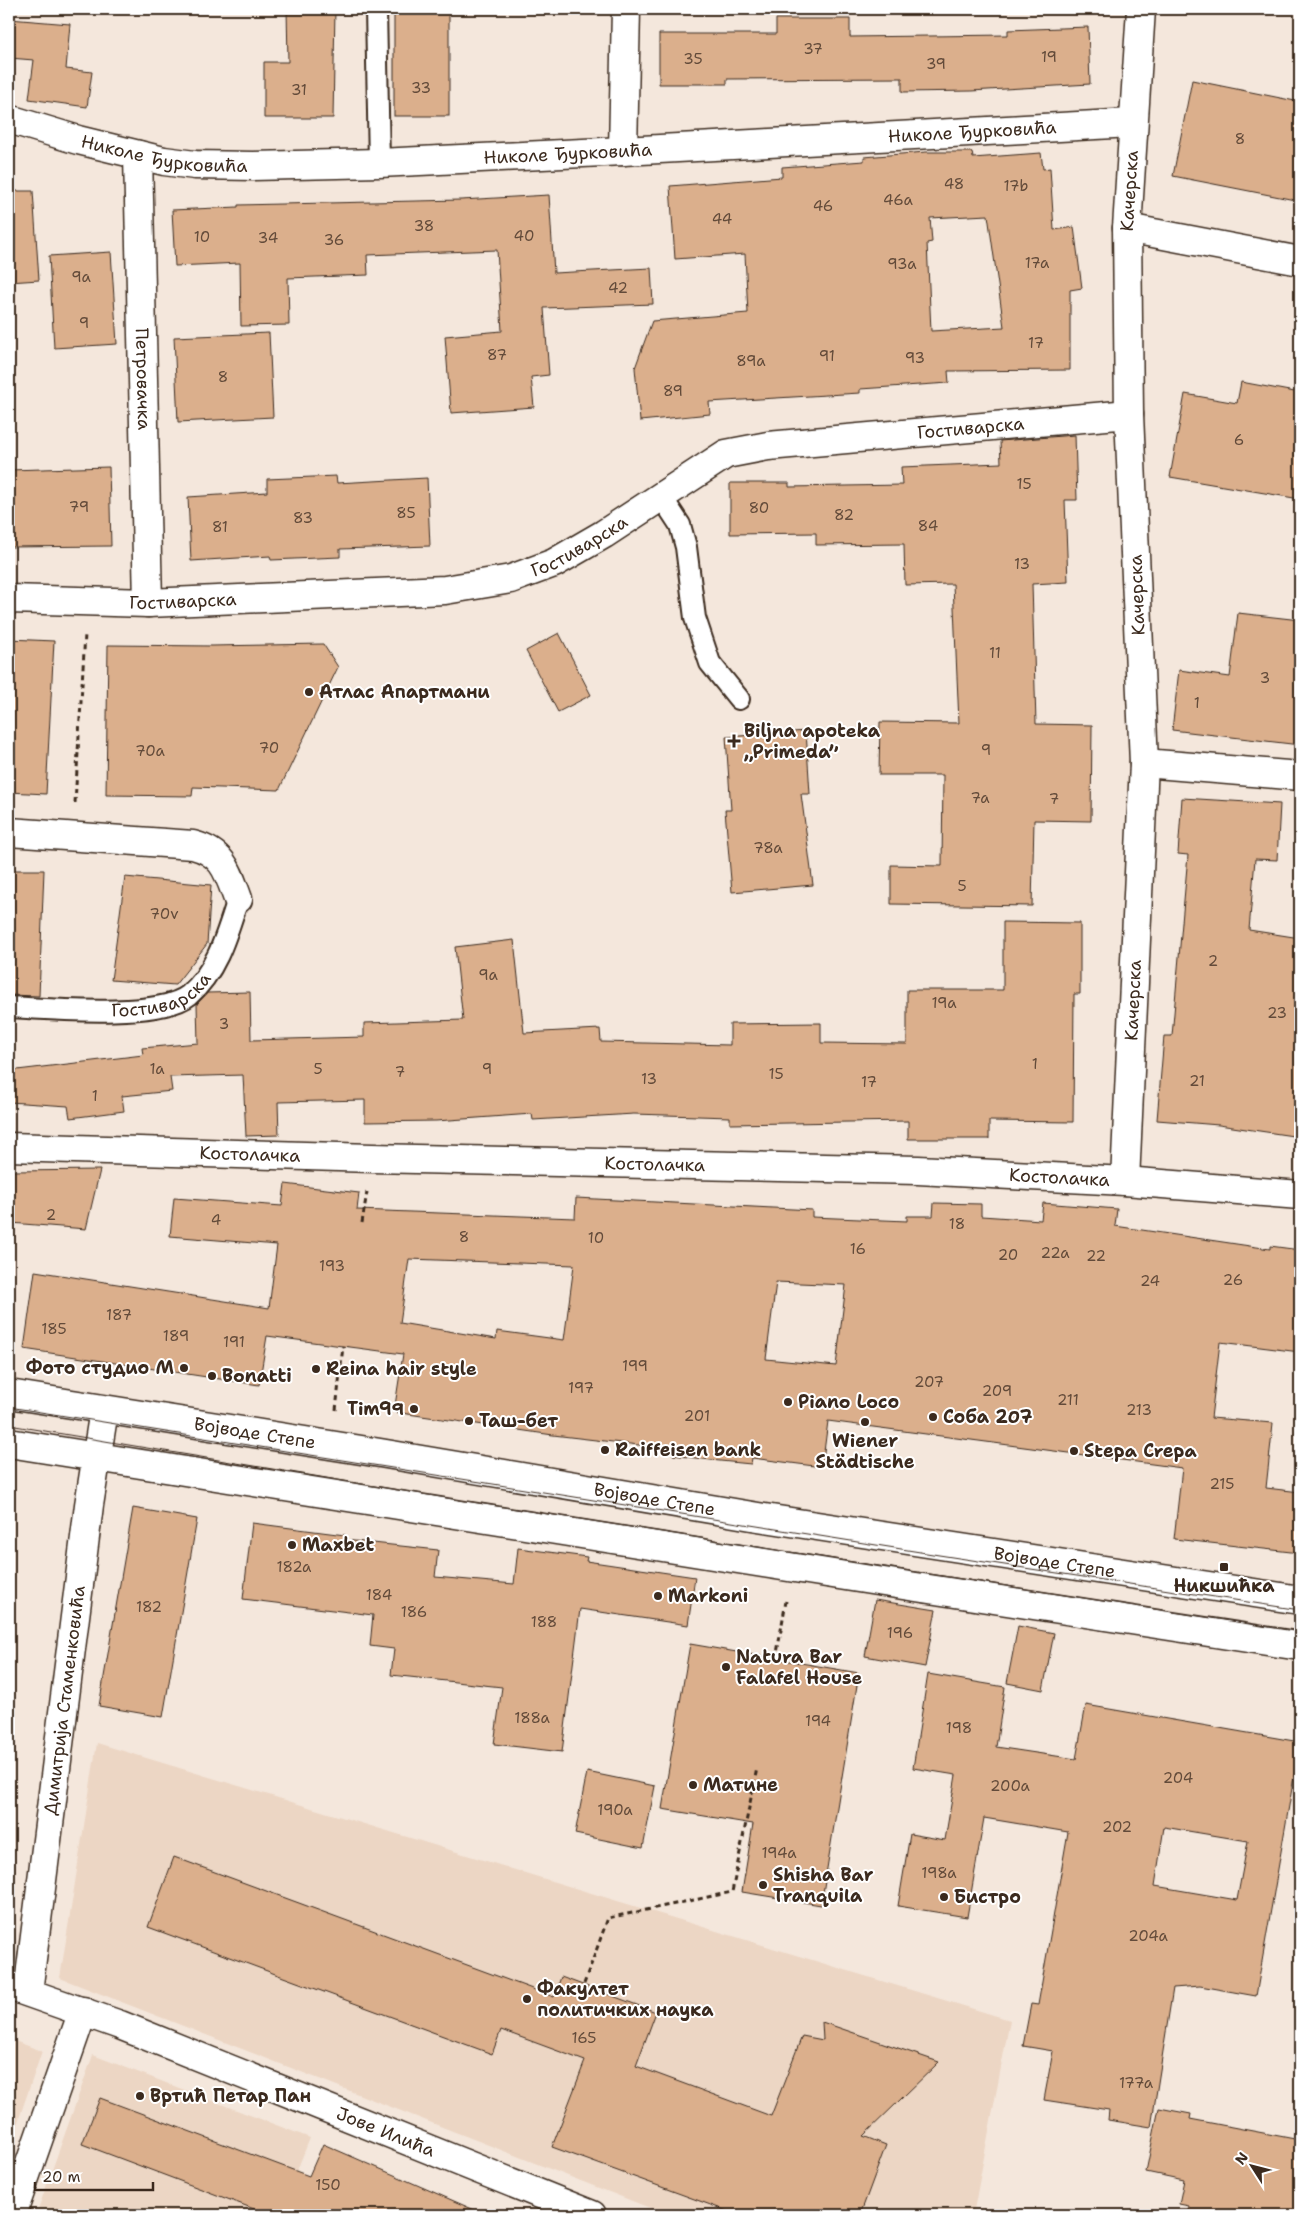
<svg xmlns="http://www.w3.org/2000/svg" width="1309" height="2224" viewBox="0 0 1309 2224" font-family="'Shantell Sans',sans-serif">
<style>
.built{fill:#ecd6c4}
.building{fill:#dbaf8c;stroke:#3b2a1e;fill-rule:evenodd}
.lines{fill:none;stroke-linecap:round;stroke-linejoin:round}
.service-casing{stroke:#3b2a1e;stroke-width:24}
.minor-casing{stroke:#3b2a1e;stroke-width:31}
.secondary-casing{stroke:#3b2a1e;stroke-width:31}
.path{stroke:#3b2a1e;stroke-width:3;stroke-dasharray:5 4;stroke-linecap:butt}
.service{stroke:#fff;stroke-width:20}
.minor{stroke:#fff;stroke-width:28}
.secondary{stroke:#fff;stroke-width:28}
.tram{stroke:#3b2a1e;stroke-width:1}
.poi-dot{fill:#3b2a1e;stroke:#fff;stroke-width:2}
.labels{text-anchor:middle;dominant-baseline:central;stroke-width:4;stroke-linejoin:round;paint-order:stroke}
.number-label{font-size:15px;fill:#634b3a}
.street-label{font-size:18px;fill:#3b2a1e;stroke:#fff}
.poi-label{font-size:18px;font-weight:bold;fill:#3b2a1e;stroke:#fff;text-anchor:start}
</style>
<rect width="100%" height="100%" fill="#f4e7dc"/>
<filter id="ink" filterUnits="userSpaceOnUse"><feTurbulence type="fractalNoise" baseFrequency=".02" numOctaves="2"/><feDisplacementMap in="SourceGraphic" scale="10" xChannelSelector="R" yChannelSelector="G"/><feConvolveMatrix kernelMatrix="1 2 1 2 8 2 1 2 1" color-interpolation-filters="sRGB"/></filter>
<g filter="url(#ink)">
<!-- built -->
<g class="built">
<polygon points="97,1743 1010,2020 973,2215 668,2215 60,1978"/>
<polygon points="9,2039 42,2051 9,2148"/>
<polygon points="93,2055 310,2138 279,2215 36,2215"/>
</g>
<!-- building -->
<g class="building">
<polygon points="287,9 335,9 333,118 264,118 264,62 288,62"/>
<rect x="394" y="9" width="55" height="107"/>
<polygon points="9,19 70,24 66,69 92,72 87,107 29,99 34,60 9,58"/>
<polygon points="776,19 850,19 850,37 1008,35 1008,30 1088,27 1090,84 971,91 902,92 902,78 727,79 727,84 659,84 659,34 776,34"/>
<polygon points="1192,80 1300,102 1300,201 1173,176"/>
<path d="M 926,152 L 972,152 L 973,158 L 1041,153 L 1043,169 L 1050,168 L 1054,230 L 1074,227 L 1082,288 L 1070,290 L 1070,370 L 948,371 L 949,383 L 860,389 L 860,393 L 709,402 L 710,414 L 640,421 L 635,368 L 652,321 L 748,313 L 745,254 L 675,259 L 670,186 L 782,177 L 782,167 L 864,161 L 864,157 ZM 988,215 L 1004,327 L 931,331 L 927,243 L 932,242 L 930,218 Z"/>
<polygon points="9,191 33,191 39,280 9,282"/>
<polygon points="549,195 554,273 651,268 653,304 544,308 549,375 531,377 534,407 451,413 445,336 502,331 497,250 367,255 368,275 288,278 289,325 241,326 240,263 175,266 172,210 238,207 238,205 461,200"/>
<polygon points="111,252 117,344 54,348 49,256"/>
<polygon points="269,333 273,417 178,422 174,337"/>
<polygon points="1241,382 1300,393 1300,499 1170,477 1185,394 1237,403"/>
<polygon points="1075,435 1077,500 1065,500 1068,582 1032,584 1036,724 1092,725 1091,821 1034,820 1032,906 891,904 891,865 942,866 943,775 879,775 880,722 959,723 953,584 905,585 904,544 816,545 816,533 730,534 730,483 789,483 789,487 902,485 901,467 1001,463 1000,441"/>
<polygon points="109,467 111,546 9,547 9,470"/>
<polygon points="336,476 337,483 427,478 430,546 340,549 340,557 271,560 270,556 191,561 188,497 267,492 267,479"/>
<polygon points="1238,613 1300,620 1300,745 1172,730 1179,670 1230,677"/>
<polygon points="559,633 591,695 558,712 526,651"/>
<polygon points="9,639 54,641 46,794 9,792"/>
<polygon points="323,644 338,667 279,790 193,787 192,796 106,795 108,645 212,646"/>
<polygon points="806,731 810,794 801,794 813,885 732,892 725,810 731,810 726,737"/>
<polygon points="1182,798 1280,804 1277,860 1255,859 1249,930 1300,938 1300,1137 1219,1125 1157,1120 1164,1036 1172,1036 1188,855 1178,854"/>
<polygon points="9,870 44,870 39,996 9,995"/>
<polygon points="125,877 211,885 207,944 175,985 111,980"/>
<polygon points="1003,922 1080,923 1080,994 1074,994 1073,1122 989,1121 989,1139 908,1139 908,1121 730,1124 730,1117 634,1114 533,1120 532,1114 436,1121 365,1122 365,1100 278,1102 279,1135 246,1136 243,1075 170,1077 172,1091 122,1096 124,1111 70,1118 68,1106 9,1102 9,1071 143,1055 142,1048 198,1043 197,1004 207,993 250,992 251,1040 364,1037 364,1023 463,1020 455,947 514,940 524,1033 600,1029 601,1042 730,1045 730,1024 821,1023 821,1043 907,1044 907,990 1003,990"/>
<polygon points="100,1170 86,1229 11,1223 13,1171"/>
<path d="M 285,1184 L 359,1193 L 357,1210 L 575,1218 L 576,1198 L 812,1210 L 812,1217 L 907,1221 L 907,1216 L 933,1216 L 934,1203 L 981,1204 L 981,1216 L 1041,1220 L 1043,1203 L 1117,1209 L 1115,1226 L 1270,1249 L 1270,1246 L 1300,1250 L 1300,1352 L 1220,1342 L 1211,1418 L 1273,1423 L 1266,1488 L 1300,1492 L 1300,1553 L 1174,1539 L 1182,1468 L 828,1421 L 822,1467 L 752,1458 L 751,1464 L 710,1460 L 673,1455 L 673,1449 L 553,1435 L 394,1412 L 403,1354 L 267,1336 L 259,1385 L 24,1349 L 35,1271 L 269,1308 L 277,1245 L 170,1236 L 174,1198 L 282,1206 ZM 409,1259 L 574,1265 L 564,1340 L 497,1331 L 496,1339 L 400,1323 ZM 776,1282 L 846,1285 L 836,1366 L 766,1359 Z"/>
<polygon points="133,1508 197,1519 163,1717 99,1706"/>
<polygon points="252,1523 345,1535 345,1540 438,1550 435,1577 514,1584 518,1548 587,1557 586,1561 695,1577 688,1625 580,1609 562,1752 494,1744 502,1687 391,1675 394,1649 370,1646 373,1615 243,1599"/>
<polygon points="875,1600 936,1610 925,1667 865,1656"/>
<polygon points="1018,1626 1054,1633 1043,1690 1007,1683"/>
<polygon points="690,1644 859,1673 821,1905 742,1892 753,1824 662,1809"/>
<path d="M 928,1674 L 1005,1687 L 996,1747 L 1076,1759 L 1086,1705 L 1300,1742 L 1256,1996 L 1200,1986 L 1173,1988 L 1151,2127 L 1108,2120 L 1109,2110 L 1044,2100 L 1053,2051 L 1023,2046 L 1031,2004 L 1038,2005 L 1068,1832 L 984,1818 L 967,1917 L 898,1906 L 910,1834 L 945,1840 L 956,1775 L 913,1768 ZM 1164,1827 L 1248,1841 L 1237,1900 L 1155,1886 Z"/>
<polygon points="587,1772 655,1786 643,1848 575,1834"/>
<polygon points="174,1857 554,1997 561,1977 656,2012 636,2066 771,2116 802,2036 823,2040 822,2022 939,2062 863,2136 886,2145 860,2215 738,2215 552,2147 585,2061 501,2030 492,2054 148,1927"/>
<polygon points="100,2098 309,2176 323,2144 486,2215 270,2215 82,2144"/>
<polygon points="1159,2108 1191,2114 1190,2119 1300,2140 1300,2215 1187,2215 1189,2206 1179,2204 1184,2180 1146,2172"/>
</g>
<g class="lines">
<!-- service casing -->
<g class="service-casing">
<g id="service">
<polyline points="376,9 379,163"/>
<polyline points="661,496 680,525 686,547 695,618 710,663 739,699"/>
<path id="s1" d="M 9,1007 C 47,1009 160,1019 189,995 C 217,971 227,933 238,899"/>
</g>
</g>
<!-- minor casing -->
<g class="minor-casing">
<g id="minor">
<path id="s2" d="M 9,119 L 78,140 L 164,161 L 195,165 L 253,166 L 379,163 L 623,151 L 1132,123"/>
<polyline points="623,151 626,9"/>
<path id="s3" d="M 138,155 L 148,603"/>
<polyline points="1127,228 1300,261"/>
<path id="s4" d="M 9,599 L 148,603 L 445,590 L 511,579 L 554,563 L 604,534 L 726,454 L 768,446 L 1129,414"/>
<polyline points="1144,763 1300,776"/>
<path d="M 9,832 L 193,845 C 224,853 228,872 238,899"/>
<path id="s5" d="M 9,1147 L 372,1158 L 918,1170 L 1125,1181 L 1300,1195"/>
<path id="s6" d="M 1125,1181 L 1144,763 L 1129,414 L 1127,228 L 1141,9"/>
<path id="s7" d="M 9,1986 L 120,2025 L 592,2215"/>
<path id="s8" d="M 28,1992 L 89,1505 L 104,1410"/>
<polyline points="12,2215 83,2011"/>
</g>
</g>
<!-- secondary casing -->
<g class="secondary-casing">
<g id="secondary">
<path id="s9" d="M 9,1394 L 380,1453 L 758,1517 L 1300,1600"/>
<polyline points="9,1443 877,1581 1300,1646"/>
</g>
</g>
<!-- path -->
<g class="path">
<polyline points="75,803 85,634"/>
<polyline points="362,1223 367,1192"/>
<polyline points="336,1410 343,1346"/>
<polyline points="776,1659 786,1601"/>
<polyline points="584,1984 608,1918 732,1892 757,1768"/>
</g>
<!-- service -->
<use href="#service" class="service"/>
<!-- minor -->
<use href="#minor" class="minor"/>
<!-- secondary -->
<use href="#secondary" class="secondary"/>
<!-- tram -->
<g class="tram">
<polyline points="9,1407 939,1555 1300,1610"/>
<polyline points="9,1425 452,1499 1300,1632"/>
</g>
</g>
</g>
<!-- markers -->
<g class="poi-dot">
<circle cx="309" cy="692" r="5"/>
<path d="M731.5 733.5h5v5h5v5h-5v5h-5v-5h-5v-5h5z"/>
<circle cx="184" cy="1368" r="5"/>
<circle cx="316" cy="1369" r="5"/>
<circle cx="212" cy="1376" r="5"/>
<circle cx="788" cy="1402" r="5"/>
<circle cx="414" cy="1409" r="5"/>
<circle cx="933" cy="1417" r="5"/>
<circle cx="469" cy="1421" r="5"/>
<circle cx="865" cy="1422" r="5"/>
<circle cx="605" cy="1450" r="5"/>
<circle cx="1074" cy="1451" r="5"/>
<circle cx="292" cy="1545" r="5"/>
<rect x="1219" y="1562" width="10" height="10" rx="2.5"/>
<circle cx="658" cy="1596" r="5"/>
<circle cx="726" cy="1667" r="5"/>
<circle cx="693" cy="1785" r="5"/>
<circle cx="763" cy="1885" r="5"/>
<circle cx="944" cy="1897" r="5"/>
<circle cx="527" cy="1999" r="5"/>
<circle cx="140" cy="2096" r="5"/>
</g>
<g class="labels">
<!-- number labels -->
<g class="number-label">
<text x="813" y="49">37</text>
<text x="1049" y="57">19</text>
<text x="693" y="59">35</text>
<text x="936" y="64">39</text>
<text x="421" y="88">33</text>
<text x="299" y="90">31</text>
<text x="1240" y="139">8</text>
<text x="954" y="184">48</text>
<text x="1016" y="186">17b</text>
<text x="898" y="200">46a</text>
<text x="823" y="206">46</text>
<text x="722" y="219">44</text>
<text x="424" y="226">38</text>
<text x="524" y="236">40</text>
<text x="202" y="237">10</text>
<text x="268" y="238">34</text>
<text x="334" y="240">36</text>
<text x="1037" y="263">17a</text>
<text x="902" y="264">93a</text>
<text x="81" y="277">9a</text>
<text x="618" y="288">42</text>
<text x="84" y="323">9</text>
<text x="1036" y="343">17</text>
<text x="497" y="355">87</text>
<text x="827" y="356">91</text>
<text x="915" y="358">93</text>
<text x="751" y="361">89a</text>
<text x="223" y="377">8</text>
<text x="673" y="391">89</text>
<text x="1239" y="440">6</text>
<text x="1024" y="484">15</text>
<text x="79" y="507">79</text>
<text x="759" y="508">80</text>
<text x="406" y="513">85</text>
<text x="844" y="515">82</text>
<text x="303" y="518">83</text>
<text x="928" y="526">84</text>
<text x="220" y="527">81</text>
<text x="1022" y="564">13</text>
<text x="995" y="653">11</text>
<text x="1265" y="678">3</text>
<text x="1197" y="703">1</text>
<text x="269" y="748">70</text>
<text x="986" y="750">9</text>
<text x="150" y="751">70a</text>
<text x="980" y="798">7a</text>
<text x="1054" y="799">7</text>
<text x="768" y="848">78a</text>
<text x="962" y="886">5</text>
<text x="164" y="914">70v</text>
<text x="1213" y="961">2</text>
<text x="488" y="975">9a</text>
<text x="944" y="1003">19a</text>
<text x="1277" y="1013">23</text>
<text x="224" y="1024">3</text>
<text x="1035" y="1064">1</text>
<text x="157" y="1069">1a</text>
<text x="318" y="1069">5</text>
<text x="487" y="1069">9</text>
<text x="400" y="1072">7</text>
<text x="776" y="1074">15</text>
<text x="649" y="1079">13</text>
<text x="1197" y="1081">21</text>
<text x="869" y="1082">17</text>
<text x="95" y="1096">1</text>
<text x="51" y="1215">2</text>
<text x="216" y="1220">4</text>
<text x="957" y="1224">18</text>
<text x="464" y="1237">8</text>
<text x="596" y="1238">10</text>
<text x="858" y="1249">16</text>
<text x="1055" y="1253">22a</text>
<text x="1008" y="1255">20</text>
<text x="1096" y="1256">22</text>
<text x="332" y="1266">193</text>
<text x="1233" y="1280">26</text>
<text x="1150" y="1281">24</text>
<text x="119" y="1315">187</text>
<text x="54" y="1329">185</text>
<text x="176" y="1336">189</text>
<text x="234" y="1342">191</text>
<text x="635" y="1366">199</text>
<text x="929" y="1382">207</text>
<text x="581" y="1388">197</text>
<text x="997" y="1391">209</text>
<text x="1068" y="1400">211</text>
<text x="1139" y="1410">213</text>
<text x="697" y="1416">201</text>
<text x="1222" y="1484">215</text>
<text x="294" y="1567">182a</text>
<text x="379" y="1595">184</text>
<text x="149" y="1607">182</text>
<text x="414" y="1612">186</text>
<text x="544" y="1622">188</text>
<text x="900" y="1633">196</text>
<text x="532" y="1718">188a</text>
<text x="818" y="1721">194</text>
<text x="959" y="1728">198</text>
<text x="1178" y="1778">204</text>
<text x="1010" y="1786">200a</text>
<text x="615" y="1810">190a</text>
<text x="1117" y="1827">202</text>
<text x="779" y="1853">194a</text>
<text x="939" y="1873">198a</text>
<text x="1148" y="1936">204a</text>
<text x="584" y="2038">165</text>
<text x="1136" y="2083">177a</text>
<text x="328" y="2185">150</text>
</g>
<!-- street labels -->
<g class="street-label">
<text stroke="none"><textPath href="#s2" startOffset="970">Николе Ђурковића</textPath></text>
<text stroke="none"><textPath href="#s2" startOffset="160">Николе Ђурковића</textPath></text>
<text stroke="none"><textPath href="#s2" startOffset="565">Николе Ђурковића</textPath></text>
<text stroke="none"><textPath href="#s6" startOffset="991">Качерска</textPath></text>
<text stroke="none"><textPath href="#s3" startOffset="224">Петровачка</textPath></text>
<text stroke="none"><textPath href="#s4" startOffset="999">Гостиварска</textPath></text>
<text stroke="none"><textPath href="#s4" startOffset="579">Гостиварска</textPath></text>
<text transform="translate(1137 595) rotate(-92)">Качерска</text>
<text stroke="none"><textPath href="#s4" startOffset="174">Гостиварска</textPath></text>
<text stroke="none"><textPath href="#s1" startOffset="156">Гостиварска</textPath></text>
<text stroke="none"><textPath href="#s6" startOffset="181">Качерска</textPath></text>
<text stroke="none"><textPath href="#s5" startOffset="241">Костолачка</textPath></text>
<text stroke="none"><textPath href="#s5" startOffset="646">Костолачка</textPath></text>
<text stroke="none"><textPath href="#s5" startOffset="1051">Костолачка</textPath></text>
<text stroke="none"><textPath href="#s9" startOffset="249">Војводе Степе</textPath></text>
<text stroke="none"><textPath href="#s9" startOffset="654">Војводе Степе</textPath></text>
<text stroke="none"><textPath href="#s9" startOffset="1059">Војводе Степе</textPath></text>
<text stroke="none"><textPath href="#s8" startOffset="294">Димитрија Стаменковића</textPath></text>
<text stroke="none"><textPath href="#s7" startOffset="404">Јове Илића</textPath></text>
</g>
<!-- poi labels -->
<g class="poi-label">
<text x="319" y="692">Атлас Апартмани</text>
<text x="744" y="731">Biljna apoteka<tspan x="744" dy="21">„Primeda”</tspan></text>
<text x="174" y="1368" text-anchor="end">Фото студио М</text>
<text x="326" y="1369">Reina hair style</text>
<text x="222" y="1376">Bonatti</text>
<text x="798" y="1402">Piano Loco</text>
<text x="404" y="1409" text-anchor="end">Tim99</text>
<text x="943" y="1417">Соба 207</text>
<text x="479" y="1421">Таш-бет</text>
<text x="865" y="1441" text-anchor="middle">Wiener<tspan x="865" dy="21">Städtische</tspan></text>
<text x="615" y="1450">Raiffeisen bank</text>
<text x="1084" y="1451">Stepa Crepa</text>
<text x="302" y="1545">Maxbet</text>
<text x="1224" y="1586" text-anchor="middle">Никшићка</text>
<text x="668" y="1596">Markoni</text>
<text x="736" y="1657">Natura Bar<tspan x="736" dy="21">Falafel House</tspan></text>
<text x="703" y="1785">Матине</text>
<text x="773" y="1875">Shisha Bar<tspan x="773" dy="21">Tranquila</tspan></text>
<text x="954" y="1897">Бистро</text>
<text x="537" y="1989">Факултет<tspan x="537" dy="21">политичких наука</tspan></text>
<text x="150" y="2096">Вртић Петар Пан</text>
</g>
</g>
<!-- margin -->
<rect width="1309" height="2224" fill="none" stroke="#fff" stroke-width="30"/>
<rect x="15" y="15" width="1279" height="2194" fill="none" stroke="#3b2a1e" stroke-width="2" filter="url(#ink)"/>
<!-- north arrow -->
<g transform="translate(1252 2166) rotate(306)" stroke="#ffffff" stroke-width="4" paint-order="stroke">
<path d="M0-4L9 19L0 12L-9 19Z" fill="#3b2a1e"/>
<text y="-8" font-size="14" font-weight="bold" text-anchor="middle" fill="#3b2a1e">N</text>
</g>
<!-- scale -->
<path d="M35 2182v8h118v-8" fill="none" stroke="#3b2a1e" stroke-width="2.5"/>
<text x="42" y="2182" font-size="15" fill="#3b2a1e" stroke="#ffffff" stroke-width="4" paint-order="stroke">20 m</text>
</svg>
